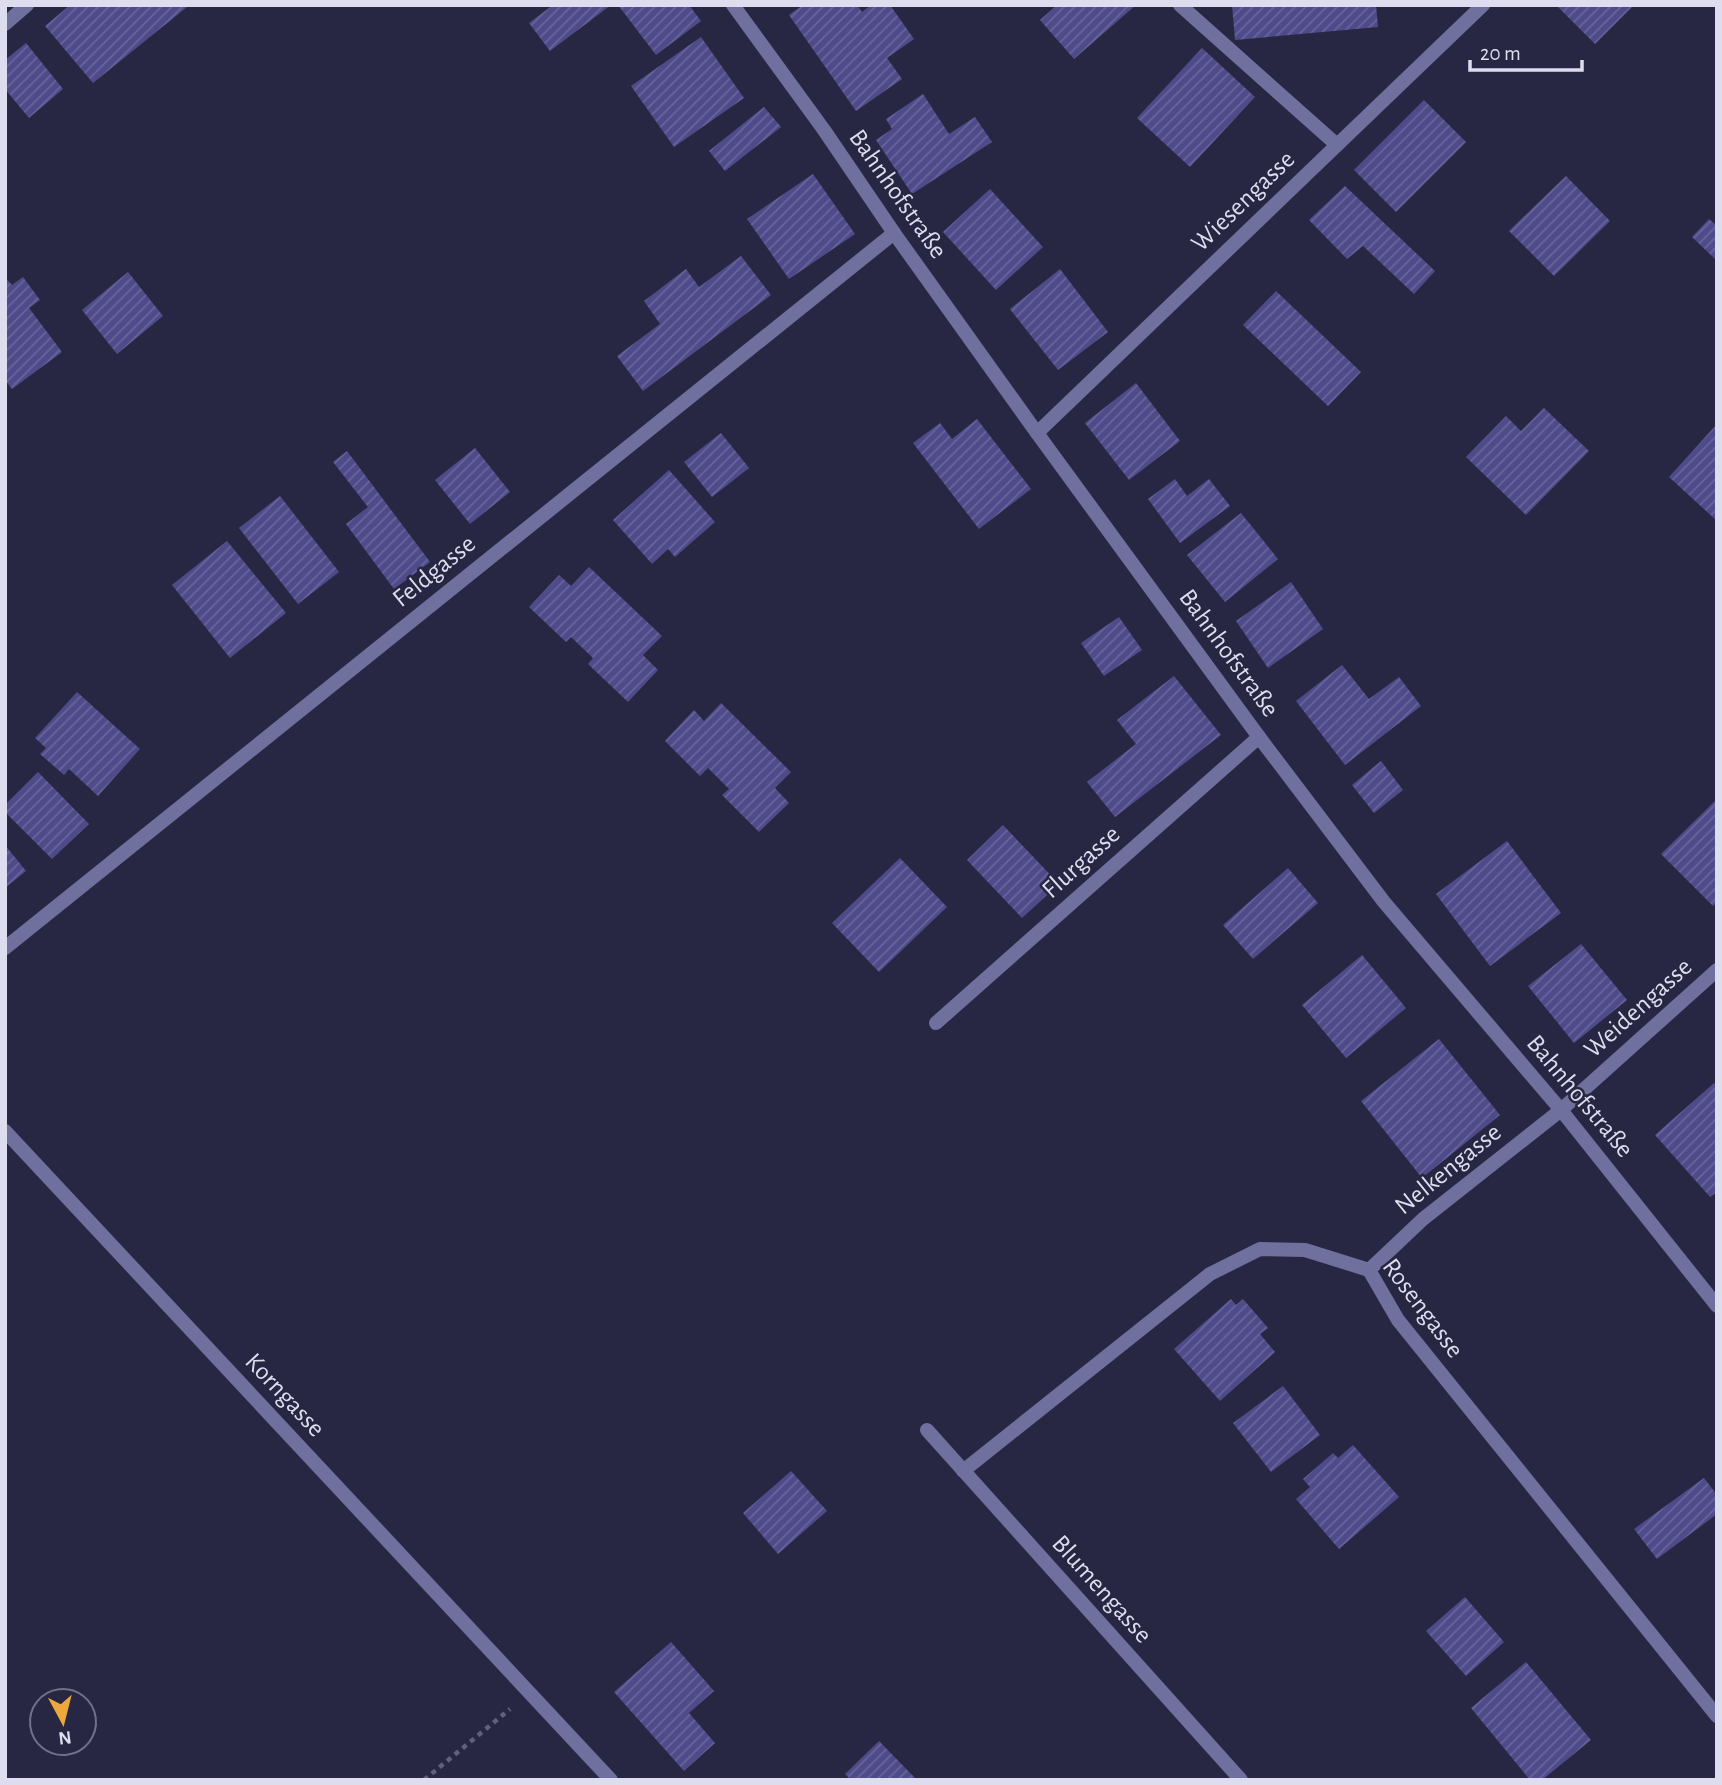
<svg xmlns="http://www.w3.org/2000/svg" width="1722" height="1785" viewBox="0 0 1722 1785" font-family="'Alegreya Sans',sans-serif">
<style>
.building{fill:url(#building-hatch)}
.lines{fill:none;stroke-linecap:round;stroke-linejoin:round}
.path{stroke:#616079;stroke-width:4.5;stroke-dasharray:5 5;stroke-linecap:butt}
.service{stroke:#70709f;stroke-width:14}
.minor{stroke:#70709f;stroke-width:14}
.tertiary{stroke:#70709f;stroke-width:14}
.labels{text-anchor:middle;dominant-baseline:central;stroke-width:5;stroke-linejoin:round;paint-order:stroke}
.street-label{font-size:26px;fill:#ddddef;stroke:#282743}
</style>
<defs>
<pattern id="building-hatch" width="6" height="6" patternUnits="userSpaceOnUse" patternTransform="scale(1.75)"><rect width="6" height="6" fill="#4f4b8a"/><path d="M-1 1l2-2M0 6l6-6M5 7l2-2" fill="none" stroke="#68649b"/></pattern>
</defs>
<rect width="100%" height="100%" fill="#282743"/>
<!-- building -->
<g class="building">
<polygon points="70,5 185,5 187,7 93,83 45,26"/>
<polygon points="553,5 611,5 550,51 529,23"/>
<polygon points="618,5 689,5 701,21 656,55"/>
<polygon points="803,5 857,5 862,12 871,5 890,5 914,39 887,58 902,79 856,111 789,15"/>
<polygon points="1057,5 1136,5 1074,59 1040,20"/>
<polygon points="1232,5 1376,5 1378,27 1235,40"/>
<polygon points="1556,5 1634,5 1595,44"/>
<polygon points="701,37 744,98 674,147 631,86"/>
<polygon points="26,43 63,89 29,118 5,89 5,60"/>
<polygon points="1202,48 1255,97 1190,167 1137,118"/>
<polygon points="923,94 949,134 975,117 992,142 912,194 876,140 892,129 886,119"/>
<polygon points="1424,100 1466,142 1396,212 1354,170"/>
<polygon points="764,107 781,127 725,171 709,151"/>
<polygon points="813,174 855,234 789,279 747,219"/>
<polygon points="1566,176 1610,221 1554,276 1509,231"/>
<polygon points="1345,186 1435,271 1414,294 1363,246 1347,259 1309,220"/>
<polygon points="990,189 1043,247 996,290 943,232"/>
<polygon points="1709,219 1717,226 1715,259 1692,237"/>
<polygon points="741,256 771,295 643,391 617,356 660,324 644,301 686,269 699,287"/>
<polygon points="1060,269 1108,332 1058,370 1010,309"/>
<polygon points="128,272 163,316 117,354 82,310"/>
<polygon points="5,277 12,285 23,277 40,300 29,308 62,352 12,389 5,380"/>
<polygon points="1276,291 1361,372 1328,406 1243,325"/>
<polygon points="1136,383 1180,441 1129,480 1085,423"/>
<polygon points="1544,408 1589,451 1526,515 1466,457 1506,416 1521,431"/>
<polygon points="977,419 1031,489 979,529 913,443 940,423 952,439"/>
<polygon points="1717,424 1717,521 1669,477"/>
<polygon points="721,433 749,468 712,497 684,462"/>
<polygon points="475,448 510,492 470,524 435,480"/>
<polygon points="347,451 430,562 394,589 346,524 368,507 333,462"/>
<polygon points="669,470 715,522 675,557 668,549 652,564 613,520"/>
<polygon points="1175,479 1187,496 1209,479 1230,506 1180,543 1148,499"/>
<polygon points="280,496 339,572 298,604 239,528"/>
<polygon points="1241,513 1278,559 1225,602 1187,555"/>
<polygon points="227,541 286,613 230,658 172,585"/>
<polygon points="589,567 662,636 643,655 658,670 628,702 588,664 593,658 571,637 566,642 529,607 559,575 571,586"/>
<polygon points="1291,582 1323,629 1268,668 1236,621"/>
<polygon points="1119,617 1142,650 1104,676 1081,643"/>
<polygon points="1342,665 1369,699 1399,677 1421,706 1345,765 1296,701"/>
<polygon points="1174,676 1221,735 1115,817 1087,782 1136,744 1117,720"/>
<polygon points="77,692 140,749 98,796 69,769 64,775 40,754 46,748 35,738"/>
<polygon points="721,703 791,772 775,788 789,803 759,832 722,795 729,789 708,768 700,776 665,741 694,710 704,721"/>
<polygon points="1381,761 1403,790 1374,813 1352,785"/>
<polygon points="38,772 89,824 52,859 5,812 5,805"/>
<polygon points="1717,799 1717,902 1713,906 1661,854"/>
<polygon points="1003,825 1059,884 1022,918 967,860"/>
<polygon points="1507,841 1561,913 1490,966 1436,894"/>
<polygon points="5,845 26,871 5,888"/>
<polygon points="900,858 947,907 879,972 832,923"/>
<polygon points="1288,868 1318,903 1253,959 1223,925"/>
<polygon points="1581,944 1627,1000 1574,1043 1528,986"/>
<polygon points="1362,955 1406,1008 1346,1058 1302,1005"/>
<polygon points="1439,1039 1500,1115 1422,1178 1361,1101"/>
<polygon points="1714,1083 1717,1086 1717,1192 1710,1197 1655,1135"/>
<polygon points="1231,1299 1236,1305 1243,1299 1268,1328 1260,1334 1275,1352 1220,1401 1174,1349"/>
<polygon points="1283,1386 1320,1435 1271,1472 1233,1423"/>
<polygon points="1353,1445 1399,1497 1339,1549 1296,1499 1310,1487 1303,1479 1333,1453 1338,1458"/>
<polygon points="791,1471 827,1511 778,1554 743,1513"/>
<polygon points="1704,1478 1717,1495 1717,1514 1657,1559 1634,1529"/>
<polygon points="1465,1597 1504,1642 1466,1676 1426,1631"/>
<polygon points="671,1642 714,1691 689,1713 715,1743 684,1771 614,1692"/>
<polygon points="1526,1662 1591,1740 1542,1780 1530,1780 1471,1708"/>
<polygon points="879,1741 917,1780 851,1780 845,1774"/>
</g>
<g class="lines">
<!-- path -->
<polyline class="path" points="424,1780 510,1709"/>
<!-- service -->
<polyline class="service" points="1180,5 1337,145"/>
<!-- minor -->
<g class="minor">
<polyline points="5,24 27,5"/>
<polyline points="1037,433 1483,5"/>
<polyline points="5,948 894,233"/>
<polyline points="936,1023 1259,737"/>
<polyline points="5,1131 611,1780"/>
<polyline points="1369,1270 1423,1219 1561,1110 1717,970"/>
<polyline points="927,1430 1241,1780"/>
<polyline points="963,1471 1210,1274 1260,1249 1305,1250 1369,1270 1398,1320 1717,1716"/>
</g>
<!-- tertiary -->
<polyline class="tertiary" points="733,5 824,130 894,233 1037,433 1259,737 1384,902 1561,1110 1717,1306"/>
</g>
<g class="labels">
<!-- street labels -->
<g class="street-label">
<text transform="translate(898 194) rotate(55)">Bahnhofstraße</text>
<text transform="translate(1243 201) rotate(-44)">Wiesengasse</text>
<text transform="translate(434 571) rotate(-39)">Feldgasse</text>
<text transform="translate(1229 653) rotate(54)">Bahnhofstraße</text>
<text transform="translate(1081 862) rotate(-42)">Flurgasse</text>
<text transform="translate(1638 1008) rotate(-42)">Weidengasse</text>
<text transform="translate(1580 1096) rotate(50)">Bahnhofstraße</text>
<text transform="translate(1448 1169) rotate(-39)">Nelkengasse</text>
<text transform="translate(1423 1308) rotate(53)">Rosengasse</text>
<text transform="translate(285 1395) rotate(47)">Korngasse</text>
<text transform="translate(1102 1589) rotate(48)">Blumengasse</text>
</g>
</g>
<!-- border -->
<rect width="1722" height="1785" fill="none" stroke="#ddddef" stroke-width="14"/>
<!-- north arrow -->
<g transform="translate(63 1722) rotate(173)"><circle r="33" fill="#282743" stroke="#707088" stroke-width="2"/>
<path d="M0-5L12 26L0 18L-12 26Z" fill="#eda83b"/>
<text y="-10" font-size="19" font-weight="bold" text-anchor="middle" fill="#ddddef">N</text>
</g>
<!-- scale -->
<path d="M1470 60v10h112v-10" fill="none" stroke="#ddddef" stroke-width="3.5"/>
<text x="1480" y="60" font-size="21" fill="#ddddef" stroke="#282743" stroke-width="5" paint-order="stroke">20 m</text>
</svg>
